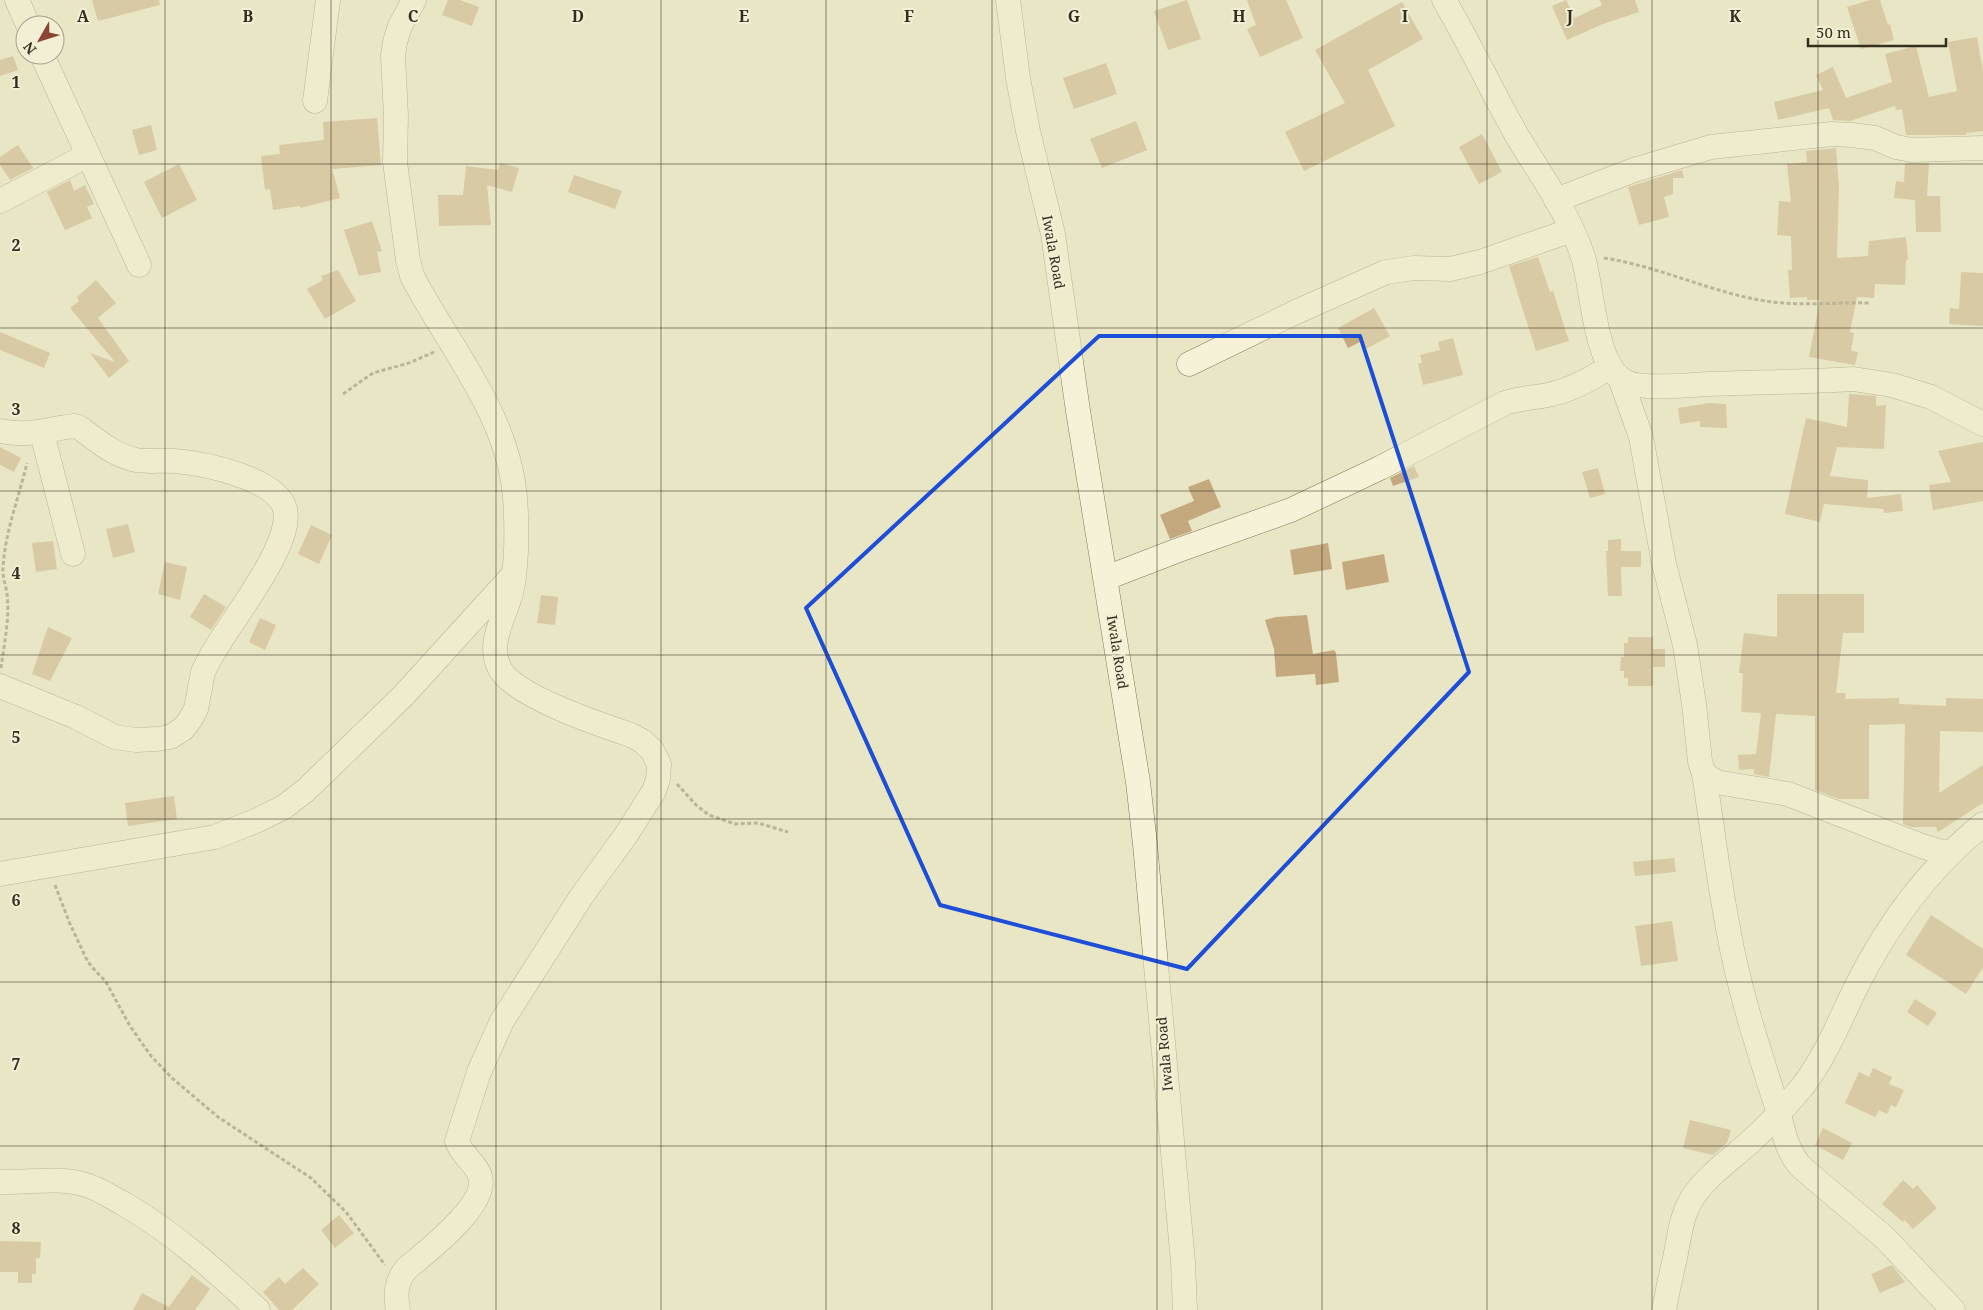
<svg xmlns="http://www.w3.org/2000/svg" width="1983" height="1310" viewBox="0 0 1983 1310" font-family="'Noto Serif',serif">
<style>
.building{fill:#c4a97f}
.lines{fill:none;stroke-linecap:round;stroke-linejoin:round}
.minor-casing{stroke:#83785d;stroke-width:25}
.path{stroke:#83785d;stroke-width:3;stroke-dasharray:4 2.5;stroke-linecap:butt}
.minor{stroke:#f5f2d8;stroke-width:24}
.marked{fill:none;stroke:#1d4ed8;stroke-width:4;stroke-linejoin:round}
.grid{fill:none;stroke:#342e1f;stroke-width:1;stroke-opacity:0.55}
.labels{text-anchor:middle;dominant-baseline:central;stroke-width:4;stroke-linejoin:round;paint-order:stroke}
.street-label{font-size:14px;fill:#342e1f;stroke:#f2efd4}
.grid-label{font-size:16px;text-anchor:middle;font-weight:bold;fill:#342e1f;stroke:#f2efd4;stroke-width:4;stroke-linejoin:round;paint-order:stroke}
</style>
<rect width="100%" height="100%" fill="#e9e6c5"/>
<!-- building -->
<g class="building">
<polygon points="92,0 159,0 160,5 98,21"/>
<polygon points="448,0 460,0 479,7 472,26 442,15"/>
<polygon points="1187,0 1201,39 1168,50 1154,11"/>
<polygon points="1247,0 1286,0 1303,38 1260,57 1247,29 1256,25"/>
<polygon points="1566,0 1575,18 1602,5 1600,0 1635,0 1639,12 1603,24 1567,40 1552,6"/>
<polygon points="1870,0 1880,0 1888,25 1890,24 1894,40 1861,49 1847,7"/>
<polygon points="1402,2 1423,39 1368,70 1395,126 1304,171 1285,132 1345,103 1315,50"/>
<polygon points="1977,37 1983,71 1983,131 1966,133 1966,135 1906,135 1902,109 1896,110 1895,106 1850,121 1833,120 1829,108 1778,120 1774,102 1823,90 1816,75 1833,67 1846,98 1892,82 1885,54 1916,46 1929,97 1957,91 1948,42"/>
<polygon points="13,56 18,70 0,76 0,60"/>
<polygon points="1106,63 1117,94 1074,109 1063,78"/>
<polygon points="377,118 381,165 332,169 340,198 300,208 300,206 273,210 270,189 265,190 261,156 280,154 279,145 324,140 323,122"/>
<polygon points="1136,121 1147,150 1102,168 1090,139"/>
<polygon points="151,125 157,150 139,155 132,130"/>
<polygon points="1482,134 1502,172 1479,184 1459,147"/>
<polygon points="18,145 33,168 10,180 0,165 0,157"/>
<polygon points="1836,148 1839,187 1837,258 1868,256 1869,241 1906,237 1908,260 1906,260 1905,285 1875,284 1874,298 1857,297 1850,332 1854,333 1851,351 1858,352 1855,365 1809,357 1820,300 1807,300 1807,297 1790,298 1788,270 1792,270 1791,236 1777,235 1779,201 1791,202 1787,164 1807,162 1806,151"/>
<polygon points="500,163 519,168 512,192 487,185 491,225 439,226 438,195 463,195 466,166 498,170"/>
<polygon points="1905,163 1929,163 1927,196 1940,196 1941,232 1916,232 1915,200 1894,198 1896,181 1904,182"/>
<polygon points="179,164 197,200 162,218 144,182"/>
<polygon points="1682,170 1684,178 1673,178 1673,194 1664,197 1669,217 1639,225 1628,187"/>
<polygon points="574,175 622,191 615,209 568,192"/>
<polygon points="70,180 74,191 85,185 94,204 87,207 92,218 65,230 47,192"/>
<polygon points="372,221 382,251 377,252 381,272 359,276 344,230"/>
<polygon points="1538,257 1550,292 1553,291 1569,341 1536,351 1509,266"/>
<polygon points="338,270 356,301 325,319 307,289 323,280 321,276"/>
<polygon points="1961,272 1983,273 1983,326 1949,324 1950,308 1959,309"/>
<polygon points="96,280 116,303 98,318 129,361 109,378 90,353 115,362 70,308 79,301 77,297"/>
<polygon points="1374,308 1390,336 1366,349 1362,341 1348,348 1338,328"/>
<polygon points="0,332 50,353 44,368 0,350"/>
<polygon points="1453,338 1463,375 1423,385 1418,364 1422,363 1420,355 1440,350 1438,342"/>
<polygon points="1849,394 1876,396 1876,406 1886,405 1884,449 1837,447 1830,476 1868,480 1867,498 1901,494 1903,511 1884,513 1883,509 1824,504 1820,522 1785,514 1806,418 1847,427"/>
<polygon points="1709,403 1726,404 1727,428 1700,427 1700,421 1680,424 1678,408"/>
<polygon points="1983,442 1983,501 1933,510 1929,485 1951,482 1938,451"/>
<polygon points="0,447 21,458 14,472 0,465"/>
<polygon points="1414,466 1419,477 1393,486 1390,478"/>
<polygon points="1598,468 1605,494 1590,498 1582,472"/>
<polygon points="1209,479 1221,507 1188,521 1192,531 1170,539 1160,515 1194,501 1188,487"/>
<polygon points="128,524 135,552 113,558 106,529"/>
<polygon points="311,525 332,535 319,564 298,554"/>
<polygon points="1621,539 1621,551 1641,551 1641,567 1621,567 1622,596 1608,596 1606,551 1608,551 1608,540"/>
<polygon points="53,541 57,569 36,572 32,543"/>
<polygon points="1328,543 1332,569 1294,575 1290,550"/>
<polygon points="1384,554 1389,582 1346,590 1342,562"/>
<polygon points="165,562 187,567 180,600 158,594"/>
<polygon points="204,594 226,607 211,630 190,617"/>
<polygon points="1777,594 1864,594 1864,633 1843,633 1836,693 1846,693 1845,699 1899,698 1899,704 1946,706 1946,698 1983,699 1983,732 1940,731 1939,793 1983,765 1983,803 1938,832 1936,827 1911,827 1903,824 1905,724 1869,725 1869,799 1839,799 1815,790 1815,716 1776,714 1769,777 1754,774 1754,769 1739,770 1738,755 1756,754 1761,713 1741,712 1743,673 1739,673 1744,633 1777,637"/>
<polygon points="541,595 558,597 555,625 537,623"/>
<polygon points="1307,615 1313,654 1334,650 1336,653 1339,682 1316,685 1315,674 1276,677 1274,649 1265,620 1276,617"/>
<polygon points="260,618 276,625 265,650 249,642"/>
<polygon points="48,627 72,638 50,681 32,674"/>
<polygon points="1628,637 1653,637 1653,649 1665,649 1665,667 1653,667 1653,686 1628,686 1628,678 1624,678 1624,671 1620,671 1621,657 1624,657 1624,643 1628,643"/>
<polygon points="174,796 177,819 128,826 125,803"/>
<polygon points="1674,858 1676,872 1635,876 1633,862"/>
<polygon points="1931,915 1983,949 1983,967 1966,994 1906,955"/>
<polygon points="1672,921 1678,961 1641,966 1635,926"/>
<polygon points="1915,999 1937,1013 1928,1026 1907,1012"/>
<polygon points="1873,1068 1892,1077 1889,1084 1904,1090 1896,1107 1891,1105 1887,1114 1879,1110 1875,1117 1845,1103 1859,1072 1869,1077"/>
<polygon points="1690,1120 1731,1130 1727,1143 1713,1155 1683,1148"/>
<polygon points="1823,1128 1852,1143 1843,1160 1815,1145"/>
<polygon points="1903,1180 1913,1189 1917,1185 1937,1208 1913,1229 1905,1220 1903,1222 1882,1204"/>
<polygon points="339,1215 354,1233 335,1248 321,1230"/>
<polygon points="0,1241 41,1242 40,1258 36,1258 36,1274 32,1274 32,1283 18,1283 18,1272 0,1272"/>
<polygon points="1892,1265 1905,1282 1880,1293 1871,1274"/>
<polygon points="303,1268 319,1284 292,1310 279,1310 263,1292 279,1277 285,1284"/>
<polygon points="192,1275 210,1289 195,1310 133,1310 142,1293 169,1307"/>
</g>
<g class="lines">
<!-- minor casing -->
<g class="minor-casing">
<g id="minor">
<polyline points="17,0 28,25"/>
<polyline points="1008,0 1018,78 1028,131 1053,234 1078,411 1138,782 1145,844 1183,1262 1185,1310"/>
<path d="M 1444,0 C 1470,44 1491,90 1516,134 C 1539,173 1569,213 1583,257 C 1593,289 1594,367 1626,382 C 1644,390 1689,385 1709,384 C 1757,382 1805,382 1853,379 L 1892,385 L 1931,397 L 1983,424"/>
<polyline points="42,55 139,265"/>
<polyline points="315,101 328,0"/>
<polyline points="1556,200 1634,170 1711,147 1832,134 1852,135 1875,138 1896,147 1912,150 1983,148"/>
<polyline points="0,201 88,155"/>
<polyline points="1189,364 1296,312 1386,272 1414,268 1450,269 1480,262 1572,230"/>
<polyline points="1620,378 1641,437 1664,564 1685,645 1694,704 1700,761 1704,774 1716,782 1788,794 1919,845 1938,851 1951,852"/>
<path d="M 0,431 C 33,437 45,429 75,426 L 80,428 C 98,441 113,455 136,460 C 149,462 161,460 174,461 C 202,463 277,478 285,509 C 288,522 281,541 275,553 C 257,591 229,624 209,660 L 203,672 L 196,709 L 190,720 L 183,729 L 170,737 L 157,739 L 136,740 L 115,737 L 76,717 L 0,686"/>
<polyline points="42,433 73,554"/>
<path d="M 1106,578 L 1176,551 L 1291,510 L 1380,468 L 1505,403 C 1519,398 1533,398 1548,395 C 1571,390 1590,380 1609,367"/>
<path d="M 1704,774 C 1712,825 1718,877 1728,928 C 1738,986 1757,1045 1775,1101 C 1783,1125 1784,1148 1801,1167 L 1885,1238 L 1953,1310"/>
<polyline points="0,874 215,837 258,820 284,807 306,790 403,696 514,574"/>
<path d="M 0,1182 C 28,1183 56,1177 83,1184 C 98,1188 111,1197 124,1204 C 174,1233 216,1271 258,1310"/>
<path d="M 398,1310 C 395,1294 396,1282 406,1269 C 426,1252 489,1205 480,1176 C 476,1163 461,1155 457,1141 L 479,1072 L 502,1021 L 581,897 L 626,835 L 654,791 L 658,779 L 659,764 L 652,750 L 642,741 L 631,735 C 601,725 511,695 499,667 C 486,640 509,611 513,584 C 517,556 517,525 515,497 C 508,414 449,347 412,276 L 408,260 L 395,162 L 396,116 L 393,56 L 395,42 L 400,26 L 414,0"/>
<path d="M 1664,1310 C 1667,1293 1671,1275 1675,1258 C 1679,1239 1681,1217 1691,1200 C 1705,1177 1730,1160 1750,1142 C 1769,1125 1786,1106 1802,1087 C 1826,1056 1839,1022 1856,987 C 1887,925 1929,868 1983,824"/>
</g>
</g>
<!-- path -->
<g class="path">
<path d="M 1604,258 C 1657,266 1706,290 1759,300 C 1796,307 1833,302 1870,303"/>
<polyline points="343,394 373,373 409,363 434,352"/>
<path d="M 1,668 C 4,644 10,618 7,594 C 6,585 2,577 3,568 C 5,532 19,497 27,463"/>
<polyline points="677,784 697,806 709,815 735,824 758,823 788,832"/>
<polyline points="55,885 70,924 86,958 91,966 106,982 130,1026 151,1056 172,1078 218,1117 311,1178 346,1212 385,1265"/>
</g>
<!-- minor -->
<use href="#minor" class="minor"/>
</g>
<!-- marked area -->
<path d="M0 0H1983V1310H0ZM 1099,336 L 1360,336 L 1469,672 L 1187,969 L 940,905 L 806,608 Z" fill="#e9e6c5" fill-opacity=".55" fill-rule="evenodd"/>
<path class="marked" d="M 1099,336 L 1360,336 L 1469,672 L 1187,969 L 940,905 L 806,608 Z"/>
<!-- grid -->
<path class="grid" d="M 165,0 L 165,1310M 331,0 L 331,1310M 496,0 L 496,1310M 661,0 L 661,1310M 826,0 L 826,1310M 992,0 L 992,1310M 1157,0 L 1157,1310M 1322,0 L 1322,1310M 1487,0 L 1487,1310M 1652,0 L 1652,1310M 1818,0 L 1818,1310M 0,164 L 1983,164M 0,328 L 1983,328M 0,491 L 1983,491M 0,655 L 1983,655M 0,819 L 1983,819M 0,982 L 1983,982M 0,1146 L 1983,1146"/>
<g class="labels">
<!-- street labels -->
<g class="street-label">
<text transform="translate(1054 252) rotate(80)">Iwala Road</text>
<text transform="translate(1118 652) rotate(81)">Iwala Road</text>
<text transform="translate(1164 1054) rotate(-95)">Iwala Road</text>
</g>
</g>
<g class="grid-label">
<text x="83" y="22">A</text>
<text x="248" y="22">B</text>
<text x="413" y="22">C</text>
<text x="578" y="22">D</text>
<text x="744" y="22">E</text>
<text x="909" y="22">F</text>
<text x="1074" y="22">G</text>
<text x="1239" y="22">H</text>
<text x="1405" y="22">I</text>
<text x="1570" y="22">J</text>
<text x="1735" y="22">K</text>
<text x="16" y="88">1</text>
<text x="16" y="251">2</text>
<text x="16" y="415">3</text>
<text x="16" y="579">4</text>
<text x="16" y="743">5</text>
<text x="16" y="906">6</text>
<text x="16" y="1070">7</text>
<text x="16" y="1234">8</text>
</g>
<!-- north arrow -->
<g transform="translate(40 40) rotate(231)"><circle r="24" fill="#f2efd4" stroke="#a6a28c"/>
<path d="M0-4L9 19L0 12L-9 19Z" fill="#8c4433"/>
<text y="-8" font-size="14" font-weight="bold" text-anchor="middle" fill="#342e1f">N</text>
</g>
<!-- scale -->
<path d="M1808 38v8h138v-8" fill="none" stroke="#342e1f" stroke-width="2.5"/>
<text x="1816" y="38" font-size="15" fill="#342e1f" stroke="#f2efd4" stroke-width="4" paint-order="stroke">50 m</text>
</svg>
